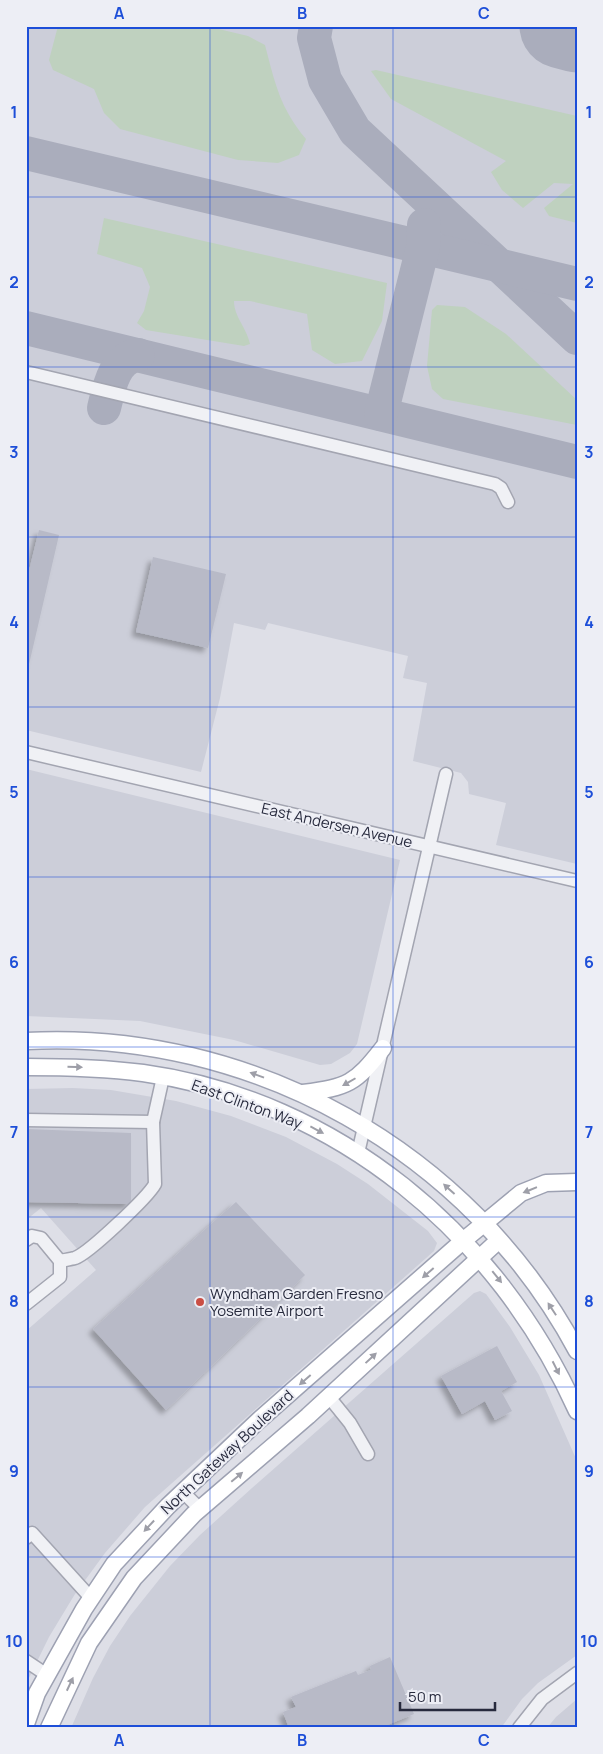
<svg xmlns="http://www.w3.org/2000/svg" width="603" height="1754" viewBox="0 0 603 1754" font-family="Manrope,sans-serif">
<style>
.built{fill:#ccced9}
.green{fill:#bfd1bf}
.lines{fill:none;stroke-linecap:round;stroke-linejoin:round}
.taxiway{stroke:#aaadbc;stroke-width:34}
.runway{stroke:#aaadbc;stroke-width:85}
.building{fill:#b8bac7;filter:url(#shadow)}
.minor-casing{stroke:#a3a5b1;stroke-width:15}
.major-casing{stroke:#9da1b2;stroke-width:19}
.minor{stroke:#f0f1f5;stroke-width:12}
.major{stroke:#fff;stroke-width:16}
.oneway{fill:#9e9fa8}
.grid{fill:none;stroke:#1d4ed8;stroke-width:1;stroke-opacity:0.55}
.poi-dot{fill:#ca4e44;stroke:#edeef5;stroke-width:2}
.labels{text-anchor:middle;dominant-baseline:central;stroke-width:4;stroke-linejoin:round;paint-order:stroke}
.street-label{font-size:15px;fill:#272a3d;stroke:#edeef5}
.poi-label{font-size:15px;fill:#272a3d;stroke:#edeef5;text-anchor:start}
.neatline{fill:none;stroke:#1d4ed8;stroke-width:2}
.grid-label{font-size:16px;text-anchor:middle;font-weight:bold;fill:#1d4ed8}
</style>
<defs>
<filter id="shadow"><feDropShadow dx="-4.5" dy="4.5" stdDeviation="2.5" flood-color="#0004"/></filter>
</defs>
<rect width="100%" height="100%" fill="#dedfe7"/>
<!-- built -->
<g class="built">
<polygon points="26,26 577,26 577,864 496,845 506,803 469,794 468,782 461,773 413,761 427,683 403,678 408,656 268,623 265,630 234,623 220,698 201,772 26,730"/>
<polygon points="26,769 400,860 357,1044 350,1053 331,1064 320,1065 234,1040 140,1021 26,1016"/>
<polygon points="73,1088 111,1090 176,1101 231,1116 286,1137 337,1164 368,1184 428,1231 437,1243 434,1251 145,1507 105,1553 75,1594 49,1637 26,1684 26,1331 96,1270 41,1208 26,1220 26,1089"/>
<polygon points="480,1291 486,1294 510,1327 539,1375 577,1461 577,1655 538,1683 522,1699 501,1728 71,1728 93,1678 110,1646 130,1616 170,1566 200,1535 252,1488 474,1293"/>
<polygon points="577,1699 577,1728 547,1728 556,1717"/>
</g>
<!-- green -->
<g class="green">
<path d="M 58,26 L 206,26 L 248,36 L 265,45 C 275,83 280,108 306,139 L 299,155 L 278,163 L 238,160 L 120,129 L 104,113 L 94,89 L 53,70 L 49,60 Z"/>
<polygon points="376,70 577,116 577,223 549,216 544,208 573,184 554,183 523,208 502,190 491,172 506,161 391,99 371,71"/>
<path d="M 104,218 L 387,283 L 382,321 L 362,361 L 335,364 L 312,350 L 307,314 L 250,301 L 234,301 C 234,317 247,328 250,344 L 244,346 L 146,330 L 137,323 L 144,311 L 150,287 L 142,268 L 97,254 Z"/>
<polygon points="437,305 465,307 506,334 577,400 577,425 443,399 432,389 427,366 432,310"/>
</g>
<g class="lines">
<!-- taxiway -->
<g class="taxiway">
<polyline points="316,26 314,38 325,80 355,131 577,338"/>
<polyline points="26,153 577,284"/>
<polyline points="26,328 577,462"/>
<path d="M 104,408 C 109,388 114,358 138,355"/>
<polyline points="381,414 423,247 424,225"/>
</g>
<!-- runway -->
<polyline class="runway" points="562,26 577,30"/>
</g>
<!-- building -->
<g class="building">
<polygon points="39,530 59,535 27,673 26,583"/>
<polygon points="153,557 226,574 208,648 136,632"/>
<polygon points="26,1129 131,1133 131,1201 129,1204 26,1202"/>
<polygon points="236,1202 305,1275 166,1410 93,1329"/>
<polygon points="497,1346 517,1382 501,1391 512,1411 495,1420 485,1401 462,1414 441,1376"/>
<polygon points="390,1657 414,1714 380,1728 289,1728 283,1712 296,1707 291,1697 356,1671 358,1675 371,1670 370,1666"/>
</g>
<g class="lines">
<!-- minor casing -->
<g class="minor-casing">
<g id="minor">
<polyline points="26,372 495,484 501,488 508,502"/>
<polyline points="26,752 577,881"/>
<polyline points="26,1120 153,1122 163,1077"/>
<polyline points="358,1153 446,774"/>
<polyline points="26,1240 32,1236 41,1238 60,1261 60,1277 26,1304"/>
<path d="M 60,1261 C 65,1260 71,1259 75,1258 C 89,1253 148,1197 155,1184 L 153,1122"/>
<polyline points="329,1397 350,1423 368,1454"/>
<polyline points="183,1492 200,1509"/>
<polyline points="26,1538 32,1533 91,1598"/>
<polyline points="26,1661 47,1675"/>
<polyline points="519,1728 542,1699 577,1673"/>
</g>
</g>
<!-- major casing -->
<g class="major-casing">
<g id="major">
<path d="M 26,1041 C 252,1029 470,1151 577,1351"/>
<path d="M 26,1067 C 66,1067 104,1068 143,1073 C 338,1100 498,1235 577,1411"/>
<path d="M 303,1093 C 348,1087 355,1084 383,1048"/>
<polyline points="26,1724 37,1693 84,1609 114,1564 168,1506 258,1421 464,1240 521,1193 546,1183 577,1182"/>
<polyline points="49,1728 89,1643 134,1578 194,1514 308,1416 499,1240"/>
</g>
</g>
<!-- minor -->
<use href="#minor" class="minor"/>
<!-- major -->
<use href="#major" class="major"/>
</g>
<!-- one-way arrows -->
<defs><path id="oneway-solid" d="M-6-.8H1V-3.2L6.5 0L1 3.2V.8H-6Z" transform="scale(1.25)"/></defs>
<g class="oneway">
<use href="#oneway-solid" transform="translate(75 1067) rotate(1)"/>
<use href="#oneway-solid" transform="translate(257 1075) rotate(-160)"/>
<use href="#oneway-solid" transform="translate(349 1082) rotate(150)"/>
<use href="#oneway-solid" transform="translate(317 1130) rotate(28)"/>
<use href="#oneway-solid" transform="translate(449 1189) rotate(-138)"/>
<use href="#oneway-solid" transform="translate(530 1190) rotate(158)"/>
<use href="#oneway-solid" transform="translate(428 1273) rotate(139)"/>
<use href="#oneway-solid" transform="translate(497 1277) rotate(51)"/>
<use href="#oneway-solid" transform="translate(552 1309) rotate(-123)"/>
<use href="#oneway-solid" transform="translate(371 1358) rotate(-43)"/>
<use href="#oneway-solid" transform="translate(556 1368) rotate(63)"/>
<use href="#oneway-solid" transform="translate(305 1380) rotate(139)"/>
<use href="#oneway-solid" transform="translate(237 1477) rotate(-40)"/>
<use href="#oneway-solid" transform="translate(149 1526) rotate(133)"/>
<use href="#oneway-solid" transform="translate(70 1684) rotate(-65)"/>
</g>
<!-- grid -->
<path class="grid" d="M 210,26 L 210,1728M 393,26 L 393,1728M 26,197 L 577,197M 26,367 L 577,367M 26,537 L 577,537M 26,707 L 577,707M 26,877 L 577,877M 26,1047 L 577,1047M 26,1217 L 577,1217M 26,1387 L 577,1387M 26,1557 L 577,1557"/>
<!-- markers -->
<circle class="poi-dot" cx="200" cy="1302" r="5"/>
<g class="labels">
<!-- street labels -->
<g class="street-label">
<text transform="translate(337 825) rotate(13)">East Andersen Avenue</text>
<text transform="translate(247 1104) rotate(20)">East Clinton Way</text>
<text transform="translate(227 1452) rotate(-43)">North Gateway Boulevard</text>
</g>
<!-- poi labels -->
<g class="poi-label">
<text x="210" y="1293">Wyndham Garden Fresno<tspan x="210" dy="17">Yosemite Airport</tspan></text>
</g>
</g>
<!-- border -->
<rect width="603" height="1754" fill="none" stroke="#edeef5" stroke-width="55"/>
<!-- scale -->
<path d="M400 1702v8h95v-8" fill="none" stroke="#272a3d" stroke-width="2.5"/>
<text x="408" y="1702" font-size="15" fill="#272a3d" stroke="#edeef5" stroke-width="4" paint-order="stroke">50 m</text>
<rect x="28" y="28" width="548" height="1698" class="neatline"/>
<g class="grid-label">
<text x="119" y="19">A</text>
<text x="302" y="19">B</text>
<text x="484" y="19">C</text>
<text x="14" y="118">1</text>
<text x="589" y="118">1</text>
<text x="14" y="288">2</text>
<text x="589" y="288">2</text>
<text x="14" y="458">3</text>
<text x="589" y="458">3</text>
<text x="14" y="628">4</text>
<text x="589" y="628">4</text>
<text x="14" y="798">5</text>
<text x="589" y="798">5</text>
<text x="14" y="968">6</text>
<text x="589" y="968">6</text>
<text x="14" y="1138">7</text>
<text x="589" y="1138">7</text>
<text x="14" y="1307">8</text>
<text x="589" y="1307">8</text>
<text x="14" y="1477">9</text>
<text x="589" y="1477">9</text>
<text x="14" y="1647">10</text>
<text x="589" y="1647">10</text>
<text x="119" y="1746">A</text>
<text x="302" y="1746">B</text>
<text x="484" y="1746">C</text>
</g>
</svg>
